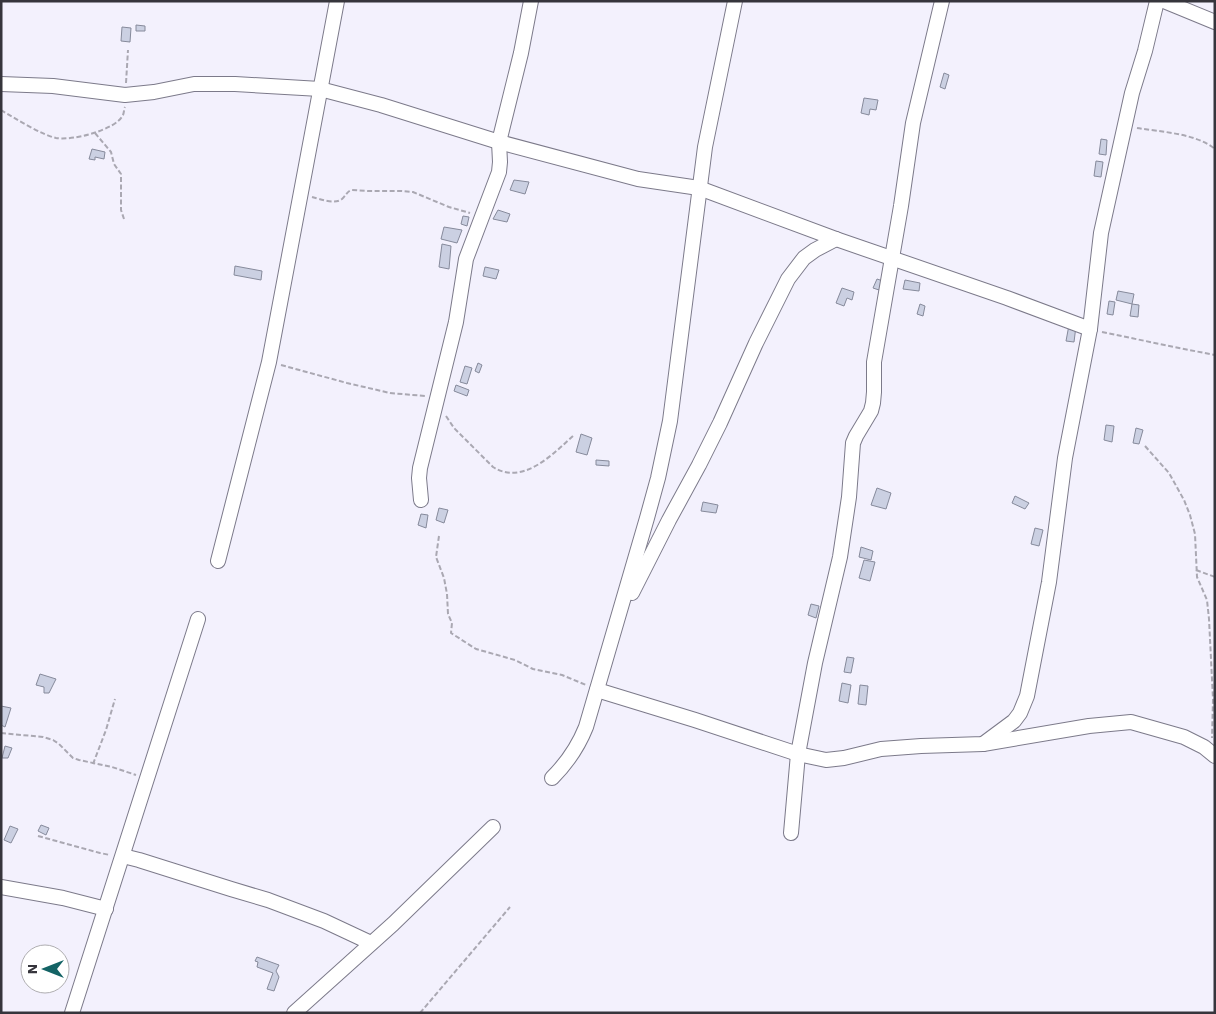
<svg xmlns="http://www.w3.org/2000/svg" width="1216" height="1014" viewBox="0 0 1216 1014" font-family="'Work Sans',sans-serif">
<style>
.building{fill:#cbd0e2;stroke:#868a9b}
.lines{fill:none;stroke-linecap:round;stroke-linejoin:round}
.minor-casing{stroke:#7c7a8a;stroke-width:16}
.path{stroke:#aaa8b2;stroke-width:2;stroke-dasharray:5 2.5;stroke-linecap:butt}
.minor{stroke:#fff;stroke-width:14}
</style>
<rect width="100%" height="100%" fill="#f3f1fd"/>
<!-- building -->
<g class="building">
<polygon points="136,25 145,26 145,31 136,31"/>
<polygon points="122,27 131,28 130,42 121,41"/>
<polygon points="944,73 949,75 945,89 940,87"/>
<polygon points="864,98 878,100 876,110 870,109 869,115 861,113"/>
<polygon points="1101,139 1107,140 1106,155 1099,154"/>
<polygon points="92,149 105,152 104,159 95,157 95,160 89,159"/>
<polygon points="1096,161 1103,162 1101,177 1094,176"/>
<polygon points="514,180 529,182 525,194 510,190"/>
<polygon points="498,210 510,214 507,222 493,219"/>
<polygon points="463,216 469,217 467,226 461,224"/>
<polygon points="444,227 462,230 457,243 441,239"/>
<polygon points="442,244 451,246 449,269 439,267"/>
<polygon points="235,266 262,271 261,280 234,275"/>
<polygon points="485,267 499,270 496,279 483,276"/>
<polygon points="877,279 883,281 879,290 873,288"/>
<polygon points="905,280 920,283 919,291 903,289"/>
<polygon points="842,288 854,292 852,300 847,298 844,306 836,303"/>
<polygon points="1118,291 1134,294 1132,304 1116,300"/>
<polygon points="1109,301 1115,302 1113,315 1107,314"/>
<polygon points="920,304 925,306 923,316 917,314"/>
<polygon points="1132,304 1139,305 1138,317 1130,316"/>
<polygon points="1069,325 1076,326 1074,342 1066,341"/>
<polygon points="478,363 482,365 479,373 475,371"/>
<polygon points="465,366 472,368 467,384 460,382"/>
<polygon points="456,385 469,390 467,396 454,391"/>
<polygon points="1106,425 1114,426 1112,442 1104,440"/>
<polygon points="1136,428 1143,430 1139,444 1133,443"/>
<polygon points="581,434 592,438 587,455 576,452"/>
<polygon points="596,460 609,461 609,466 596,465"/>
<polygon points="877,488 891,493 886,509 871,505"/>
<polygon points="1015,496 1029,503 1025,509 1012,503"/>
<polygon points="703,502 718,505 716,513 701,511"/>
<polygon points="439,508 448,510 444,523 436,520"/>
<polygon points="421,514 428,515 426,528 418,525"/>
<polygon points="1035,528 1043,530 1039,546 1031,544"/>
<polygon points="861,547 873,551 871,560 859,557"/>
<polygon points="864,560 875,562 870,581 859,578"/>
<polygon points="811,604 819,606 816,618 808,615"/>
<polygon points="847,657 854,658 851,673 844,672"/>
<polygon points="40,674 56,679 49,693 44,693 44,687 36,685"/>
<polygon points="842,683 851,685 848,703 839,701"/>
<polygon points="860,685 868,686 866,705 858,704"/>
<polygon points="1,706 11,708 5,727 1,725"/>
<polygon points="5,746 12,748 8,758 2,758"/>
<polygon points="41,825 49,828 46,835 38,831"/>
<polygon points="10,826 18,829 11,843 4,840"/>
<polygon points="257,957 279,965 276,971 279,977 274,991 267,989 273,973 257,967 258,962 255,961"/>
</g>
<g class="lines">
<!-- minor casing -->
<g class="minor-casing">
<g id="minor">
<polyline points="1164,1 1215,22"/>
<polyline points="1,84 53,86 125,95 154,92 194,84 235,84 320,89 381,105 499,142 638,179 699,188 836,239 1007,298 1090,329"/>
<polyline points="421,500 419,478 420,468 456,322 466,259 499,172 500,162 499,142 521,53 531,1"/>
<polyline points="218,561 269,362 337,1"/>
<polyline points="632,593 669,520 699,465 720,423 756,343 788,279 804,258 815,250 836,239"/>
<polyline points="597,690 695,720 798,754 826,760 844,758 881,749 921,746 983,744 1089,726 1131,722 1184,737 1204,747 1215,756"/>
<polyline points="983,744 1014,721 1020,713 1027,696 1049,582 1065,458 1090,329 1101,233 1132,93 1145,51 1157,1"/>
<path d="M 552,778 C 567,763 578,747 586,727 L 647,518 L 658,478 L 670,421 L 705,147 L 735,1"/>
<polyline points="791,833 798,754 815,663 840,557 849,497 853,443 856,436 871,411 873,403 874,392 874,362 901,206 913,123 942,1"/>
<polyline points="123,856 139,860 231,889 268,900 324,921 371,943"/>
<polyline points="1,887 63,898 106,909"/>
<polyline points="72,1013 198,619"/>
<polyline points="294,1013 393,924 493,827"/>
</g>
</g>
<!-- path -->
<g class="path">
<polyline points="126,83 128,50"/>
<path d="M 1,110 C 14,118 42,135 56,138 C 72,141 116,130 123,115 C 124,113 124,109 125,107"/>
<path d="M 1137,128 C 1161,132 1195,133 1215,149"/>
<polyline points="95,133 111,152 114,164 121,174 121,210 124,219"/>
<path d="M 312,197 C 320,199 335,205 342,199 C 346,195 347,192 351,190 L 369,191 L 402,191 L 413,192 L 449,207 L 470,213"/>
<polyline points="1102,332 1184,349 1215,355"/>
<polyline points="281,365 347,383 390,393 425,396"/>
<path d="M 446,416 L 454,428 L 493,467 C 523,486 553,454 574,435"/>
<polyline points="1145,446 1169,473 1184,500 1190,515 1195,534 1197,577 1207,600 1209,619 1213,699 1212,738"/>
<polyline points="439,536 436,557 444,578 447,594 448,614 452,623 451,633 476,649 515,660 533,669 562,675 586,685"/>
<polyline points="1196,570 1215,577"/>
<polyline points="1,733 43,737 53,740 59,744 73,758 79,760 112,767 136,775"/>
<polyline points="93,764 106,730 115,699"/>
<polyline points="38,836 100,853 110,855"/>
<polyline points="420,1013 510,907"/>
</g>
<!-- minor -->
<use href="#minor" class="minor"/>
</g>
<!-- border -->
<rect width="1216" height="1014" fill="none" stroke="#36353c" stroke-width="5"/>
<!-- north arrow -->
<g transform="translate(45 969) rotate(270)"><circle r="24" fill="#ffffff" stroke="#afaeb1"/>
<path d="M0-4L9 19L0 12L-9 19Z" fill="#136365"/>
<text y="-8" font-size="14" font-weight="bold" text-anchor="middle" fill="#36353c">N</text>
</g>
</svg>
